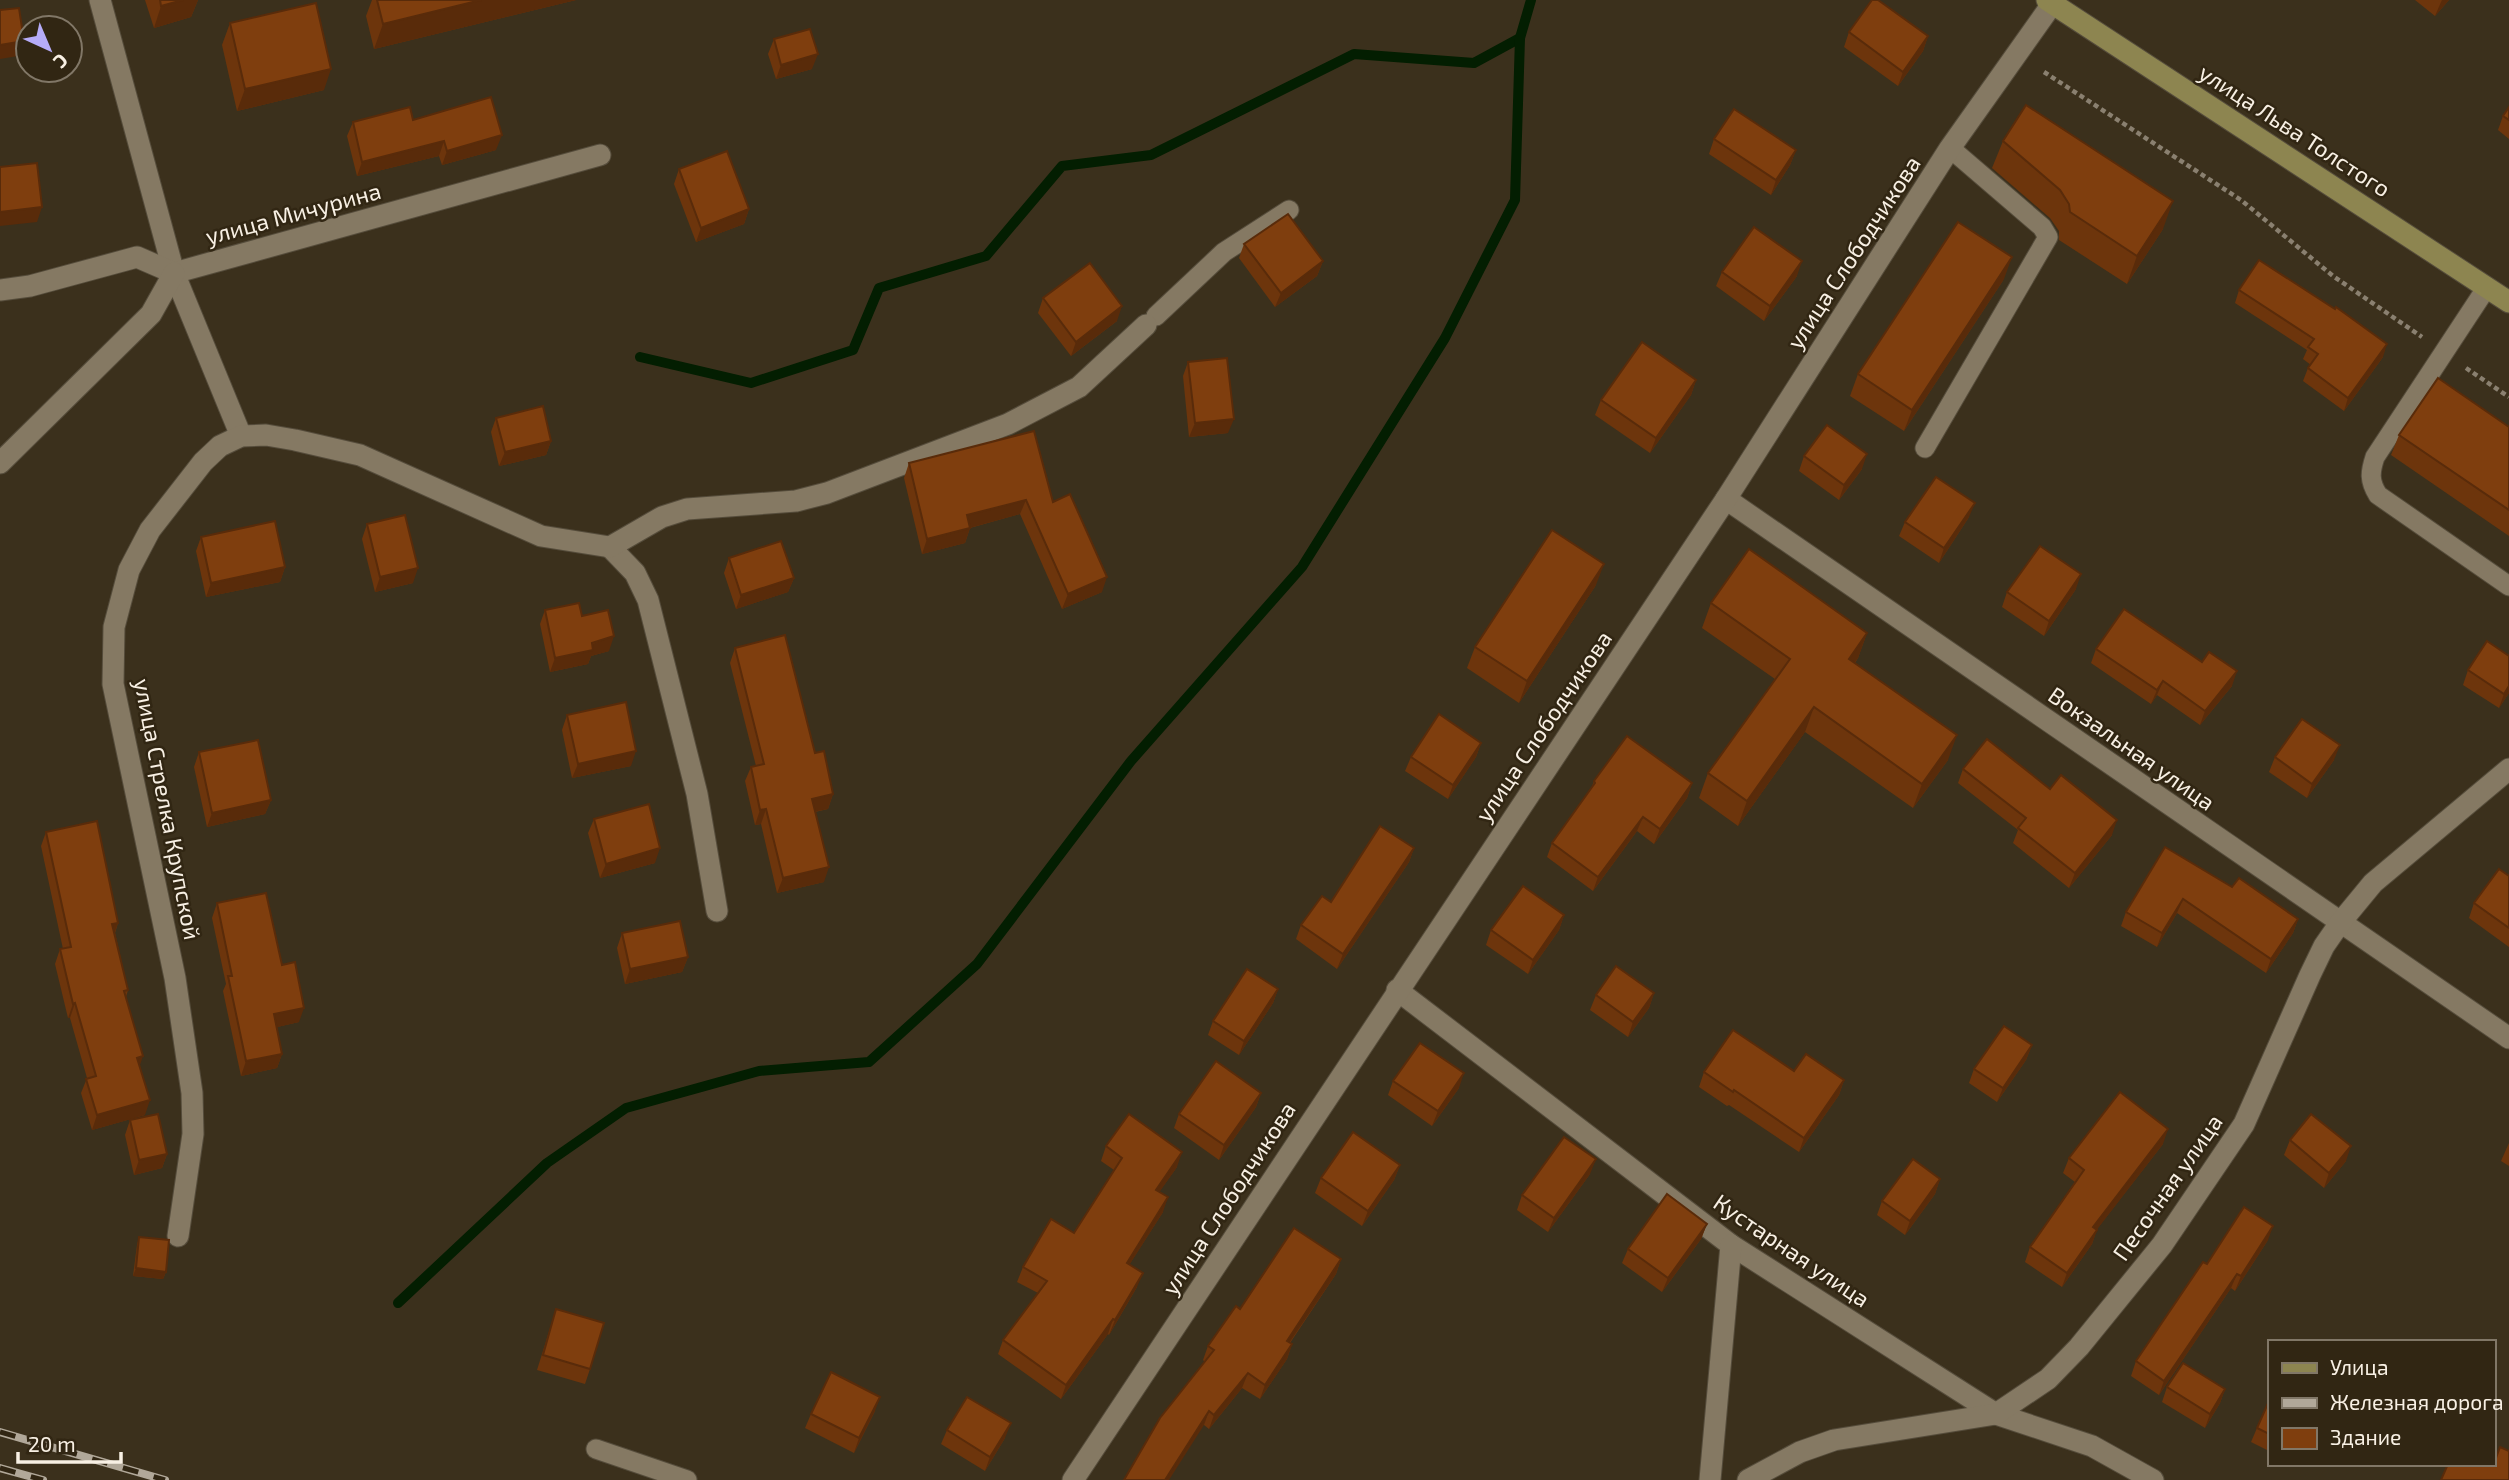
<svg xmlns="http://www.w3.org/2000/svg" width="2509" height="1480" viewBox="0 0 2509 1480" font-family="'Exo 2',sans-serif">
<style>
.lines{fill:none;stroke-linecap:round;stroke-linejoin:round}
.stream{stroke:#031e01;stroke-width:10}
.service-casing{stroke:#554c3b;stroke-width:21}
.minor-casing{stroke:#554c3b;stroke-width:23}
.secondary-casing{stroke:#554c3b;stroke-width:23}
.path{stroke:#8a8070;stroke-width:4.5;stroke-dasharray:5 3.5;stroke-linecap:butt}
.service{stroke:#857963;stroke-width:19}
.minor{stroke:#857963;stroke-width:21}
.secondary{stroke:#8d8550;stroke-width:21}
.rail-casing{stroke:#b1a899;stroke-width:8}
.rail{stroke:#312613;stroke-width:5;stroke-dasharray:16;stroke-linecap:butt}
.wall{fill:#6d350c}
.shaded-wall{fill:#592b0a}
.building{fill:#7f3e0e;stroke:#592b0a;stroke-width:2}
.labels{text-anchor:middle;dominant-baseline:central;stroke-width:5;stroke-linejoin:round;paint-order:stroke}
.street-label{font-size:23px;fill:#f8f0e4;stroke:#312613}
</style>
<rect width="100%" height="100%" fill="#3b301c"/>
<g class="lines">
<!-- stream -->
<g class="stream">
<polyline points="640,357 751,383 853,350 879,288 986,256 1062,166 1151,155 1354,54 1474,63 1520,38"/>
<polyline points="398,1303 547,1163 626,1108 759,1071 869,1062 977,964 1131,761 1302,567 1445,338 1515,200 1520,38 1531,0"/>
</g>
<!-- service casing -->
<g class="service-casing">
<g id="service">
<path d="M 2487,287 L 2375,457 C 2370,472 2369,481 2378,495 L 2509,586"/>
<polyline points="1156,316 1224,252 1289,210"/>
<polyline points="1925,448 2048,237 2042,227 1950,148"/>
<polyline points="596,1449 687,1480"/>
</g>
</g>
<!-- minor casing -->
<g class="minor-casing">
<g id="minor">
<polyline points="100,0 174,273 241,436"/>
<polyline points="0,290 30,286 137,257 174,273 600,155"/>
<polyline points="0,463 151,314 174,273"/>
<polyline points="1726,499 2509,1038"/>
<polyline points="610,547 635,573 648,600 697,794 717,911"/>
<polyline points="1397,990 1731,1245 1996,1414 2092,1446 2153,1480"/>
<polyline points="178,1236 193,1134 192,1093 175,978 113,684 114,627 129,570 150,530 203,462 220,446 241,436 266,435 295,440 360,455 541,536 610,547 662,517 687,509 796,501 827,493 1008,424 1079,387 1146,325"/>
<polyline points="1073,1480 1726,499 1950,148 2055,0"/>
<polyline points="1710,1480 1731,1245"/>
<polyline points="1748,1480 1800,1452 1834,1440 1996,1414 2048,1379 2079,1347 2162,1245 2244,1124 2310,975 2324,946 2340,923 2373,883 2509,769"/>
</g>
</g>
<!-- secondary casing -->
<g class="secondary-casing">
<polyline id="secondary" points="2047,0 2509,302"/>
</g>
<!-- path -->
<g class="path">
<polyline points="2044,72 2241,200 2333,276 2422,337"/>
<polyline points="2466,368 2509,397"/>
</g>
<!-- service -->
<use href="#service" class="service"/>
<!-- minor -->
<use href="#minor" class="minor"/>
<!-- secondary -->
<use href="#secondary" class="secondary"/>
<!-- rail casing -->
<g class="rail-casing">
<g id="rail">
<polyline points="0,1432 165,1480"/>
<polyline points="0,1468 43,1480"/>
</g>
</g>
<!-- rail -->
<use href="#rail" class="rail"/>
</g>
<!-- wall -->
<g class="wall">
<polygon points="145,0 198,0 191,17 154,28"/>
<polygon points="372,0 576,0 374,49 366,16"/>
<polygon points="2415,0 2449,0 2435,16"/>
<polygon points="230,23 324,90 237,111 222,45"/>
<polygon points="1849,32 1928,36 1923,51 1898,86 1844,47"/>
<polygon points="774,39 812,69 776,79 768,54"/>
<polygon points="2509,107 2509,139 2498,130 2503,116"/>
<polygon points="413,120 496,150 442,165 439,156 357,176 347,136 353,122"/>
<polygon points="1714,139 1796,150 1790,165 1771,195 1709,154"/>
<polygon points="2003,141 2163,229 2127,284 2059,240 2059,231 2050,218 1992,168"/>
<polygon points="679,169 749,209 744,224 696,242 674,184"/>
<polygon points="1244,244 1323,261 1317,276 1275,307 1239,258"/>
<polygon points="1722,272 1797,276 1764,321 1716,286"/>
<polygon points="2004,279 1904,431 1850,396 1858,374"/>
<polygon points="2239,290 2383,357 2344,411 2303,381 2308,368 2311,365 2303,359 2307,350 2235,303"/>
<polygon points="1043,298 1117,321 1071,356 1038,313"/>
<polygon points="1188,362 1228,433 1189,437 1183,376"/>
<polygon points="1696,380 1691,395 1650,453 1595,415 1601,400"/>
<polygon points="496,418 551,441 546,455 499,466 491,432"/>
<polygon points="2509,427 2509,536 2391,455 2399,435"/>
<polygon points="1804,456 1862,469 1839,500 1799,471"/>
<polygon points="909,463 1053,502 1102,592 1062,609 1020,514 970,528 965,543 922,554 904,478"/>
<polygon points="1969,517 1939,563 1899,536 1905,522"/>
<polygon points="367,524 413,583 375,592 362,539"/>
<polygon points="201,537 285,567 280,582 206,597 196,551"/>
<polygon points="729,558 794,578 788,592 736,609 724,573"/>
<polygon points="1596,585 1519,703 1467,668 1475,647"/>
<polygon points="2076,589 2044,636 2002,607 2007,592"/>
<polygon points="1711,603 1867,633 1858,658 1855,663 1948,760 1913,808 1805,732 1738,826 1699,798 1708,773 1775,679 1702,628"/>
<polygon points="545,610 582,616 609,651 591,656 588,664 550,672 540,624"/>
<polygon points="735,648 815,753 833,794 828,809 815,812 824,882 777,893 761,824 755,825 745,781 751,767 756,766 730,663"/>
<polygon points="2096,649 2232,686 2200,725 2157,695 2151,704 2091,663"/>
<polygon points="2468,670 2509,693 2499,708 2463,685"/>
<polygon points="567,715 631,766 572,778 562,730"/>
<polygon points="1481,743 1476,757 1448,799 1405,771 1411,757"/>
<polygon points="199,752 271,800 265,814 207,827 194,767"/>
<polygon points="2275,757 2334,760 2307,798 2269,772"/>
<polygon points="1963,769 2112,835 2069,888 2013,843 2018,830 1958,783"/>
<polygon points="1594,781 1692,783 1687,798 1654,844 1637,831 1593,891 1547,857 1552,843 1591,789"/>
<polygon points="594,819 655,863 600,878 588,833"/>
<polygon points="46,832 118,923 115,933 128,990 126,997 140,1066 145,1115 92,1130 81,1093 87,1078 70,1018 68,1018 55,964 60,949 63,949 41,846"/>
<polygon points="1414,848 1409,862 1337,969 1296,939 1301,925 1331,902"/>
<polygon points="2509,876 2509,947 2469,918 2474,903"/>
<polygon points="2232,887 2298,919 2293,933 2266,973 2177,913 2157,947 2121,926 2126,912"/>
<polygon points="217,903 282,965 299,1022 277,1027 282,1054 277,1068 241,1076 223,991 226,984 212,918"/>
<polygon points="1564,915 1559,930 1528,974 1486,945 1491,930"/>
<polygon points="622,933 688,957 682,972 625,984 617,948"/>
<polygon points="1278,989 1273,1003 1239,1055 1208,1035 1213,1021"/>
<polygon points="1654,993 1649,1008 1628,1037 1590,1010 1596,995"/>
<polygon points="2032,1045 2026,1060 1997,1102 1969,1083 1974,1069"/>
<polygon points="1794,1071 1844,1080 1839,1095 1799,1152 1729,1105 1727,1106 1699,1087 1704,1072"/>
<polygon points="1393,1081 1459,1088 1432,1126 1388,1095"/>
<polygon points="1261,1093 1256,1107 1219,1160 1174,1128 1179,1114"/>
<polygon points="130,1120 167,1154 162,1168 134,1175 125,1135"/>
<polygon points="2290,1140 2346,1161 2324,1188 2284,1155"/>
<polygon points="2509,1143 2509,1166 2501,1161"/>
<polygon points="2163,1144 2097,1229 2092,1244 2062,1287 2025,1262 2030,1247 2075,1182 2063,1173 2069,1158"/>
<polygon points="1106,1146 1177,1167 1159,1192 1163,1212 1129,1265 1137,1287 1109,1335 1108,1334 1061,1399 998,1354 1003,1340 1038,1293 1017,1282 1023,1267 1074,1233 1114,1170 1101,1161"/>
<polygon points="1400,1165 1394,1180 1362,1226 1315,1193 1321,1178"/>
<polygon points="1590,1174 1548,1232 1517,1210 1522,1195"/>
<polygon points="1940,1179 1935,1194 1905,1235 1877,1215 1882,1201"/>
<polygon points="1707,1224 1701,1239 1662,1292 1622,1263 1628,1249"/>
<polygon points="139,1237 166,1272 163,1279 133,1276 137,1245"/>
<polygon points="2268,1240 2235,1291 2231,1288 2159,1395 2131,1376 2136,1361 2207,1264"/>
<polygon points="1341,1259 1336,1274 1290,1343 1292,1344 1287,1359 1260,1399 1242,1388 1209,1429 1204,1425 1204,1361 1203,1360 1208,1346 1240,1309"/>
<polygon points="556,1309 590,1369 585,1384 537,1370"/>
<polygon points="2167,1387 2225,1389 2220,1403 2205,1428 2162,1402"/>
<polygon points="2269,1401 2269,1451 2251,1442 2257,1428"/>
<polygon points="875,1411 854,1453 805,1428 811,1414"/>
<polygon points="947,1430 1005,1438 985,1471 941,1444"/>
</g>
<!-- shaded-wall -->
<g class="shaded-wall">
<polygon points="183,0 198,0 191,17 154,28 161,6"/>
<polygon points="481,0 576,0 374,49 383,24"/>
<polygon points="2442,0 2449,0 2435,16 2441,2"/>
<polygon points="1928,36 1923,51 1898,86 1903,72"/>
<polygon points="24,41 18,56 0,59 0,45"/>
<polygon points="818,54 812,69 776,79 781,65"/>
<polygon points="331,69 324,90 237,111 245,89"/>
<polygon points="502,135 496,150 442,165 447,151"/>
<polygon points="444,141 439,156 357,176 362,162"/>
<polygon points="1796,150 1790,165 1771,195 1776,180"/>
<polygon points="2173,201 2163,229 2127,284 2137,256"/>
<polygon points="42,207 37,222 0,226 0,212"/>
<polygon points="749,209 744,224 696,242 701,228"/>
<polygon points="2012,257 2004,279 1904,431 1912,410"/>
<polygon points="1323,261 1317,276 1275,307 1281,293"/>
<polygon points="1802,261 1797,276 1764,321 1770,306"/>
<polygon points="1122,306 1117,321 1071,356 1076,342"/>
<polygon points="2387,344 2383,357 2344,411 2348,398"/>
<polygon points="1696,380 1691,395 1650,453 1656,438"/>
<polygon points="1234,419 1228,433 1189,437 1195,423"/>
<polygon points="551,441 546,455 499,466 505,452"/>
<polygon points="1867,454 1862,469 1839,500 1844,485"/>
<polygon points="1026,500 1020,514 962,530 967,515"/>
<polygon points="1975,503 1969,517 1939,563 1944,548"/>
<polygon points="970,528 965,543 922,554 927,539"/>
<polygon points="1604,564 1596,585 1519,703 1527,681"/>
<polygon points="285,567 280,582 206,597 211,583"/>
<polygon points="418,568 413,583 375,592 380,577"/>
<polygon points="2081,574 2076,589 2044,636 2049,621"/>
<polygon points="1107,577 1102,592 1062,609 1068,594"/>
<polygon points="794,578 788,592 736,609 741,595"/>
<polygon points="1867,633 1858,658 1840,684 1849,659"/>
<polygon points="614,636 609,651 591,656 588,664 550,672 555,658"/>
<polygon points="2237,671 2232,686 2200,725 2205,711"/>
<polygon points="2163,681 2157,695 2151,704 2157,690"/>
<polygon points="2509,686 2509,693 2499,708 2504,694"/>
<polygon points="1814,707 1805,732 1738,826 1747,801"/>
<polygon points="1957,735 1948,760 1913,808 1922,784"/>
<polygon points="1481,743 1476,757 1448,799 1453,785"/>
<polygon points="2340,745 2334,760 2307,798 2312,784"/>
<polygon points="636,751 631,766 572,778 578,764"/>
<polygon points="1692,783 1687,798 1654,844 1660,829"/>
<polygon points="833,794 828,809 807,813 812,799"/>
<polygon points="271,800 265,814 207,827 212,813"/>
<polygon points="766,809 761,824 755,825 760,810"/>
<polygon points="1643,817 1637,831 1593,891 1598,877"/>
<polygon points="2117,820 2112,835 2069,888 2075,873"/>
<polygon points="660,848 655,863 600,878 606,864"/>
<polygon points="1414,848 1409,862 1337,969 1343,954"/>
<polygon points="829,867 824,882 777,893 783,878"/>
<polygon points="2183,899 2177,913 2157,947 2162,933"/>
<polygon points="1564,915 1559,930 1528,974 1533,960"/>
<polygon points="2298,919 2293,933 2266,973 2271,959"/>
<polygon points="118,923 113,938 112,924"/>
<polygon points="688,957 682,972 625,984 630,969"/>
<polygon points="1278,989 1273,1003 1239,1055 1244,1041"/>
<polygon points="1654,993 1649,1008 1628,1037 1633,1022"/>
<polygon points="75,1003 70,1018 68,1018 73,1004"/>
<polygon points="304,1008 299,1022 269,1029 274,1014"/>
<polygon points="2032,1045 2026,1060 1997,1102 2003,1088"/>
<polygon points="282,1054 277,1068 241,1076 246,1061"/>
<polygon points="143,1056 138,1071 137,1058"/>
<polygon points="1464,1073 1459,1088 1432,1126 1438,1111"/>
<polygon points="1844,1080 1839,1095 1799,1152 1804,1138"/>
<polygon points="1261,1093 1256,1107 1219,1160 1224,1145"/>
<polygon points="150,1100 145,1115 92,1130 97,1115"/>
<polygon points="2168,1129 2163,1144 2088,1241 2093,1227"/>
<polygon points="2351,1146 2346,1161 2324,1188 2329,1173"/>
<polygon points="1182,1152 1177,1167 1151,1204 1156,1190"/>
<polygon points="167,1154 162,1168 134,1175 139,1160"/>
<polygon points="1596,1159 1590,1174 1548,1232 1554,1218"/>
<polygon points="1400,1165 1394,1180 1362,1226 1368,1211"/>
<polygon points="1940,1179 1935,1194 1905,1235 1910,1221"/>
<polygon points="1168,1197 1163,1212 1121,1278 1127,1263"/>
<polygon points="1707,1224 1701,1239 1662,1292 1668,1278"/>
<polygon points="2273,1226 2268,1240 2235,1291 2241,1276"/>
<polygon points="2097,1230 2092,1244 2062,1287 2067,1273"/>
<polygon points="1341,1259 1336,1274 1281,1355 1287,1341"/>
<polygon points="136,1268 166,1272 163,1279 133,1276"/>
<polygon points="1143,1273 1137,1287 1109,1335 1115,1320"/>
<polygon points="2237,1274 2231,1288 2159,1395 2164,1381"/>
<polygon points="1113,1319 1108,1334 1061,1399 1066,1385"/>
<polygon points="1292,1344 1287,1359 1260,1399 1265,1385"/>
<polygon points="1248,1373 1242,1388 1209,1429 1214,1415"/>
<polygon points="2225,1389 2220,1403 2205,1428 2210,1414"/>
<polygon points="880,1397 875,1411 854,1453 859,1438"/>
<polygon points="1209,1411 1204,1425 1169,1480 1165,1480"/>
<polygon points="1011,1423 1005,1438 985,1471 990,1457"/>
</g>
<!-- building -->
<g class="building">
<polygon points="160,0 183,0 161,6"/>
<polygon points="377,0 481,0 383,24"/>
<polygon points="1872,0 1878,0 1928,36 1903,72 1849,32"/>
<polygon points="316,3 331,69 245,89 230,23"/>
<polygon points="19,8 24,41 0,45 0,10"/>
<polygon points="810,29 818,54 781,65 774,39"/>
<polygon points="491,97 502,135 447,151 444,141 362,162 353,122 410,107 413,120"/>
<polygon points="2026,105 2173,201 2137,256 2070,212 2069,204 2060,190 2003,141"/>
<polygon points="2509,107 2509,120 2503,116"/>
<polygon points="1734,109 1796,150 1776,180 1714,139"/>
<polygon points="727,151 749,209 701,228 679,169"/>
<polygon points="37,163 42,207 0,212 0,167"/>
<polygon points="1288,214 1323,261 1281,293 1244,244"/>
<polygon points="1958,222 2012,257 1912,410 1858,374"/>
<polygon points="1754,227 1802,261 1770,306 1722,272"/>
<polygon points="2259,260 2335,309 2336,307 2387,344 2348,398 2308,368 2318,354 2308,347 2314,339 2239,290"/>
<polygon points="1090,263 1122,306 1076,342 1043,298"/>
<polygon points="1642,342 1696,380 1656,438 1601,400"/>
<polygon points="1227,358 1234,419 1195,423 1188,362"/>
<polygon points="2438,378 2509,427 2509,510 2399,435"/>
<polygon points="543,406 551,441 505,452 496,418"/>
<polygon points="1827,425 1867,454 1844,485 1804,456"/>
<polygon points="1034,431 1053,502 1070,494 1107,577 1068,594 1026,500 967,515 970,528 927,539 909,463"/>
<polygon points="1936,477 1975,503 1944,548 1905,522"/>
<polygon points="405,515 418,568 380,577 367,524"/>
<polygon points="275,521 285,567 211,583 201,537"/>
<polygon points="1552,530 1604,564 1527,681 1475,647"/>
<polygon points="781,541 794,578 741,595 729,558"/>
<polygon points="2040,546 2081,574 2049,621 2007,592"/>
<polygon points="1749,549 1867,633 1849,659 1957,735 1922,784 1814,707 1747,801 1708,773 1790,659 1711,603"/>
<polygon points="579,603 582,616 608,610 614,636 592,643 593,650 555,658 545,610"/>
<polygon points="2124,609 2202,662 2209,652 2237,671 2205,711 2163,681 2157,690 2096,649"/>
<polygon points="785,635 815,753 824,751 833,794 812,799 829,867 783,878 766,809 760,810 751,767 764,764 735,648"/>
<polygon points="2487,641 2509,656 2509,686 2504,694 2468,670"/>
<polygon points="626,702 636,751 578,764 567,715"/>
<polygon points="1439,714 1481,743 1453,785 1411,757"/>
<polygon points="2302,719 2340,745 2312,784 2275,757"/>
<polygon points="1627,736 1692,783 1660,829 1643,817 1598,877 1552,843 1595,783 1594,781"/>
<polygon points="1987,739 2050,789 2061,775 2117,820 2075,873 2018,828 2026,818 1963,769"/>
<polygon points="258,740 271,800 212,813 199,752"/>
<polygon points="649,804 660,848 606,864 594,819"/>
<polygon points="97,821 118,923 112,924 128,990 124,991 143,1056 137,1058 150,1100 97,1115 86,1079 96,1076 75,1003 73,1004 60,949 71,947 46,832"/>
<polygon points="1380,826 1414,848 1343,954 1301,925 1322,896 1331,902"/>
<polygon points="2165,847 2232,887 2239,878 2298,919 2271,959 2183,899 2162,933 2126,912"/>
<polygon points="2499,869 2509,876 2509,928 2474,903"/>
<polygon points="1523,886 1564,915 1533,960 1491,930"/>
<polygon points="266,893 282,965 295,962 304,1008 274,1014 282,1054 246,1061 228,976 232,976 217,903"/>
<polygon points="680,921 688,957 630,969 622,933"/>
<polygon points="1616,966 1654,993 1633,1022 1596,995"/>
<polygon points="1247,969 1278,989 1244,1041 1213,1021"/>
<polygon points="2004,1026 2032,1045 2003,1088 1974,1069"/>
<polygon points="1733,1030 1794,1071 1806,1054 1844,1080 1804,1138 1734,1090 1733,1092 1704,1072"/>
<polygon points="1420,1043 1464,1073 1438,1111 1393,1081"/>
<polygon points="1216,1061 1261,1093 1224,1145 1179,1114"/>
<polygon points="2120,1092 2168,1129 2093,1227 2097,1230 2067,1273 2030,1247 2084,1170 2069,1158"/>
<polygon points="158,1114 167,1154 139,1160 130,1120"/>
<polygon points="1129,1114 1182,1152 1156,1190 1168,1197 1127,1263 1143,1273 1115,1320 1113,1319 1066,1385 1003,1340 1047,1281 1023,1267 1051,1219 1074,1233 1122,1158 1106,1146"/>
<polygon points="2311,1114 2351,1146 2329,1173 2290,1140"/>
<polygon points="1353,1132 1400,1165 1368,1211 1321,1178"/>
<polygon points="1564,1137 1596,1159 1554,1218 1522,1195"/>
<polygon points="1913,1159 1940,1179 1910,1221 1882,1201"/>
<polygon points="1667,1194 1707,1224 1668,1278 1628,1249"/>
<polygon points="2244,1207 2273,1226 2241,1276 2237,1274 2164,1381 2136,1361 2203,1262 2207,1264"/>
<polygon points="1294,1228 1341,1259 1287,1341 1292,1344 1265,1385 1248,1373 1214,1415 1209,1411 1165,1480 1124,1480 1160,1418 1214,1350 1208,1346 1236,1306 1240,1309"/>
<polygon points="139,1237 169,1240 166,1272 136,1268"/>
<polygon points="556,1309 604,1323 590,1369 543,1355"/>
<polygon points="2183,1363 2225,1389 2210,1414 2167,1387"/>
<polygon points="831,1372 880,1397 859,1438 811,1414"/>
<polygon points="967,1397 1011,1423 990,1457 947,1430"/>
<polygon points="2269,1401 2269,1434 2257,1428"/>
<polygon points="2500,1447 2509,1451 2509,1480 2441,1480 2448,1464 2493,1464 2493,1457 2496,1458"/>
</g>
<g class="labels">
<!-- street labels -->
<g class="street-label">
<text transform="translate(2295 130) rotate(33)">улица Льва Толстого</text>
<text transform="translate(293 213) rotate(-15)">улица Мичурина</text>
<text transform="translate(1853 252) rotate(-57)">улица Слободчикова</text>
<text transform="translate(1543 726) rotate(-56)">улица Слободчикова</text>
<text transform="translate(2132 748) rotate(35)">Вокзальная улица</text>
<text transform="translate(168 809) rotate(79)">улица Стрелка Крупской</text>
<text transform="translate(2167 1187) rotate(-55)">Песочная улица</text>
<text transform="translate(1228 1198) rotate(-57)">улица Слободчикова</text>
<text transform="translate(1792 1250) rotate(34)">Кустарная улица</text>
</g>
</g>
<!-- legend -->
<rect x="2268" y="1340" width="228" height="126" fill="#312613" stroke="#817767" stroke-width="2"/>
<rect x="2282" y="1363" width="35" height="10" fill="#8d8550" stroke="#817767" stroke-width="2"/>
<text x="2330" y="1375" font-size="21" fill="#f8f0e4">Улица</text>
<rect x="2282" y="1398" width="35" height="10" fill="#b1a899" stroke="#817767" stroke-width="2"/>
<text x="2330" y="1410" font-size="21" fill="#f8f0e4">Железная дорога</text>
<rect x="2282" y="1428" width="35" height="21" fill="#7f3e0e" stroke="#817767" stroke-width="2"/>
<text x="2330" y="1445" font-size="21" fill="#f8f0e4">Здание</text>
<!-- north arrow -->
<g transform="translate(49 49) rotate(136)"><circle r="33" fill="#312613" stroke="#817767" stroke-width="2"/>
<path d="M0-5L12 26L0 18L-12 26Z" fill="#b6acf8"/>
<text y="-10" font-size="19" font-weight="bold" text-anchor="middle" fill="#f8f0e4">С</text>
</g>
<!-- scale -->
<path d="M18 1452v10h103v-10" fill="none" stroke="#f8f0e4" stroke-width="3.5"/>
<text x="28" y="1452" font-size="21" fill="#f8f0e4" stroke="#312613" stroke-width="5" paint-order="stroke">20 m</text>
</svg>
